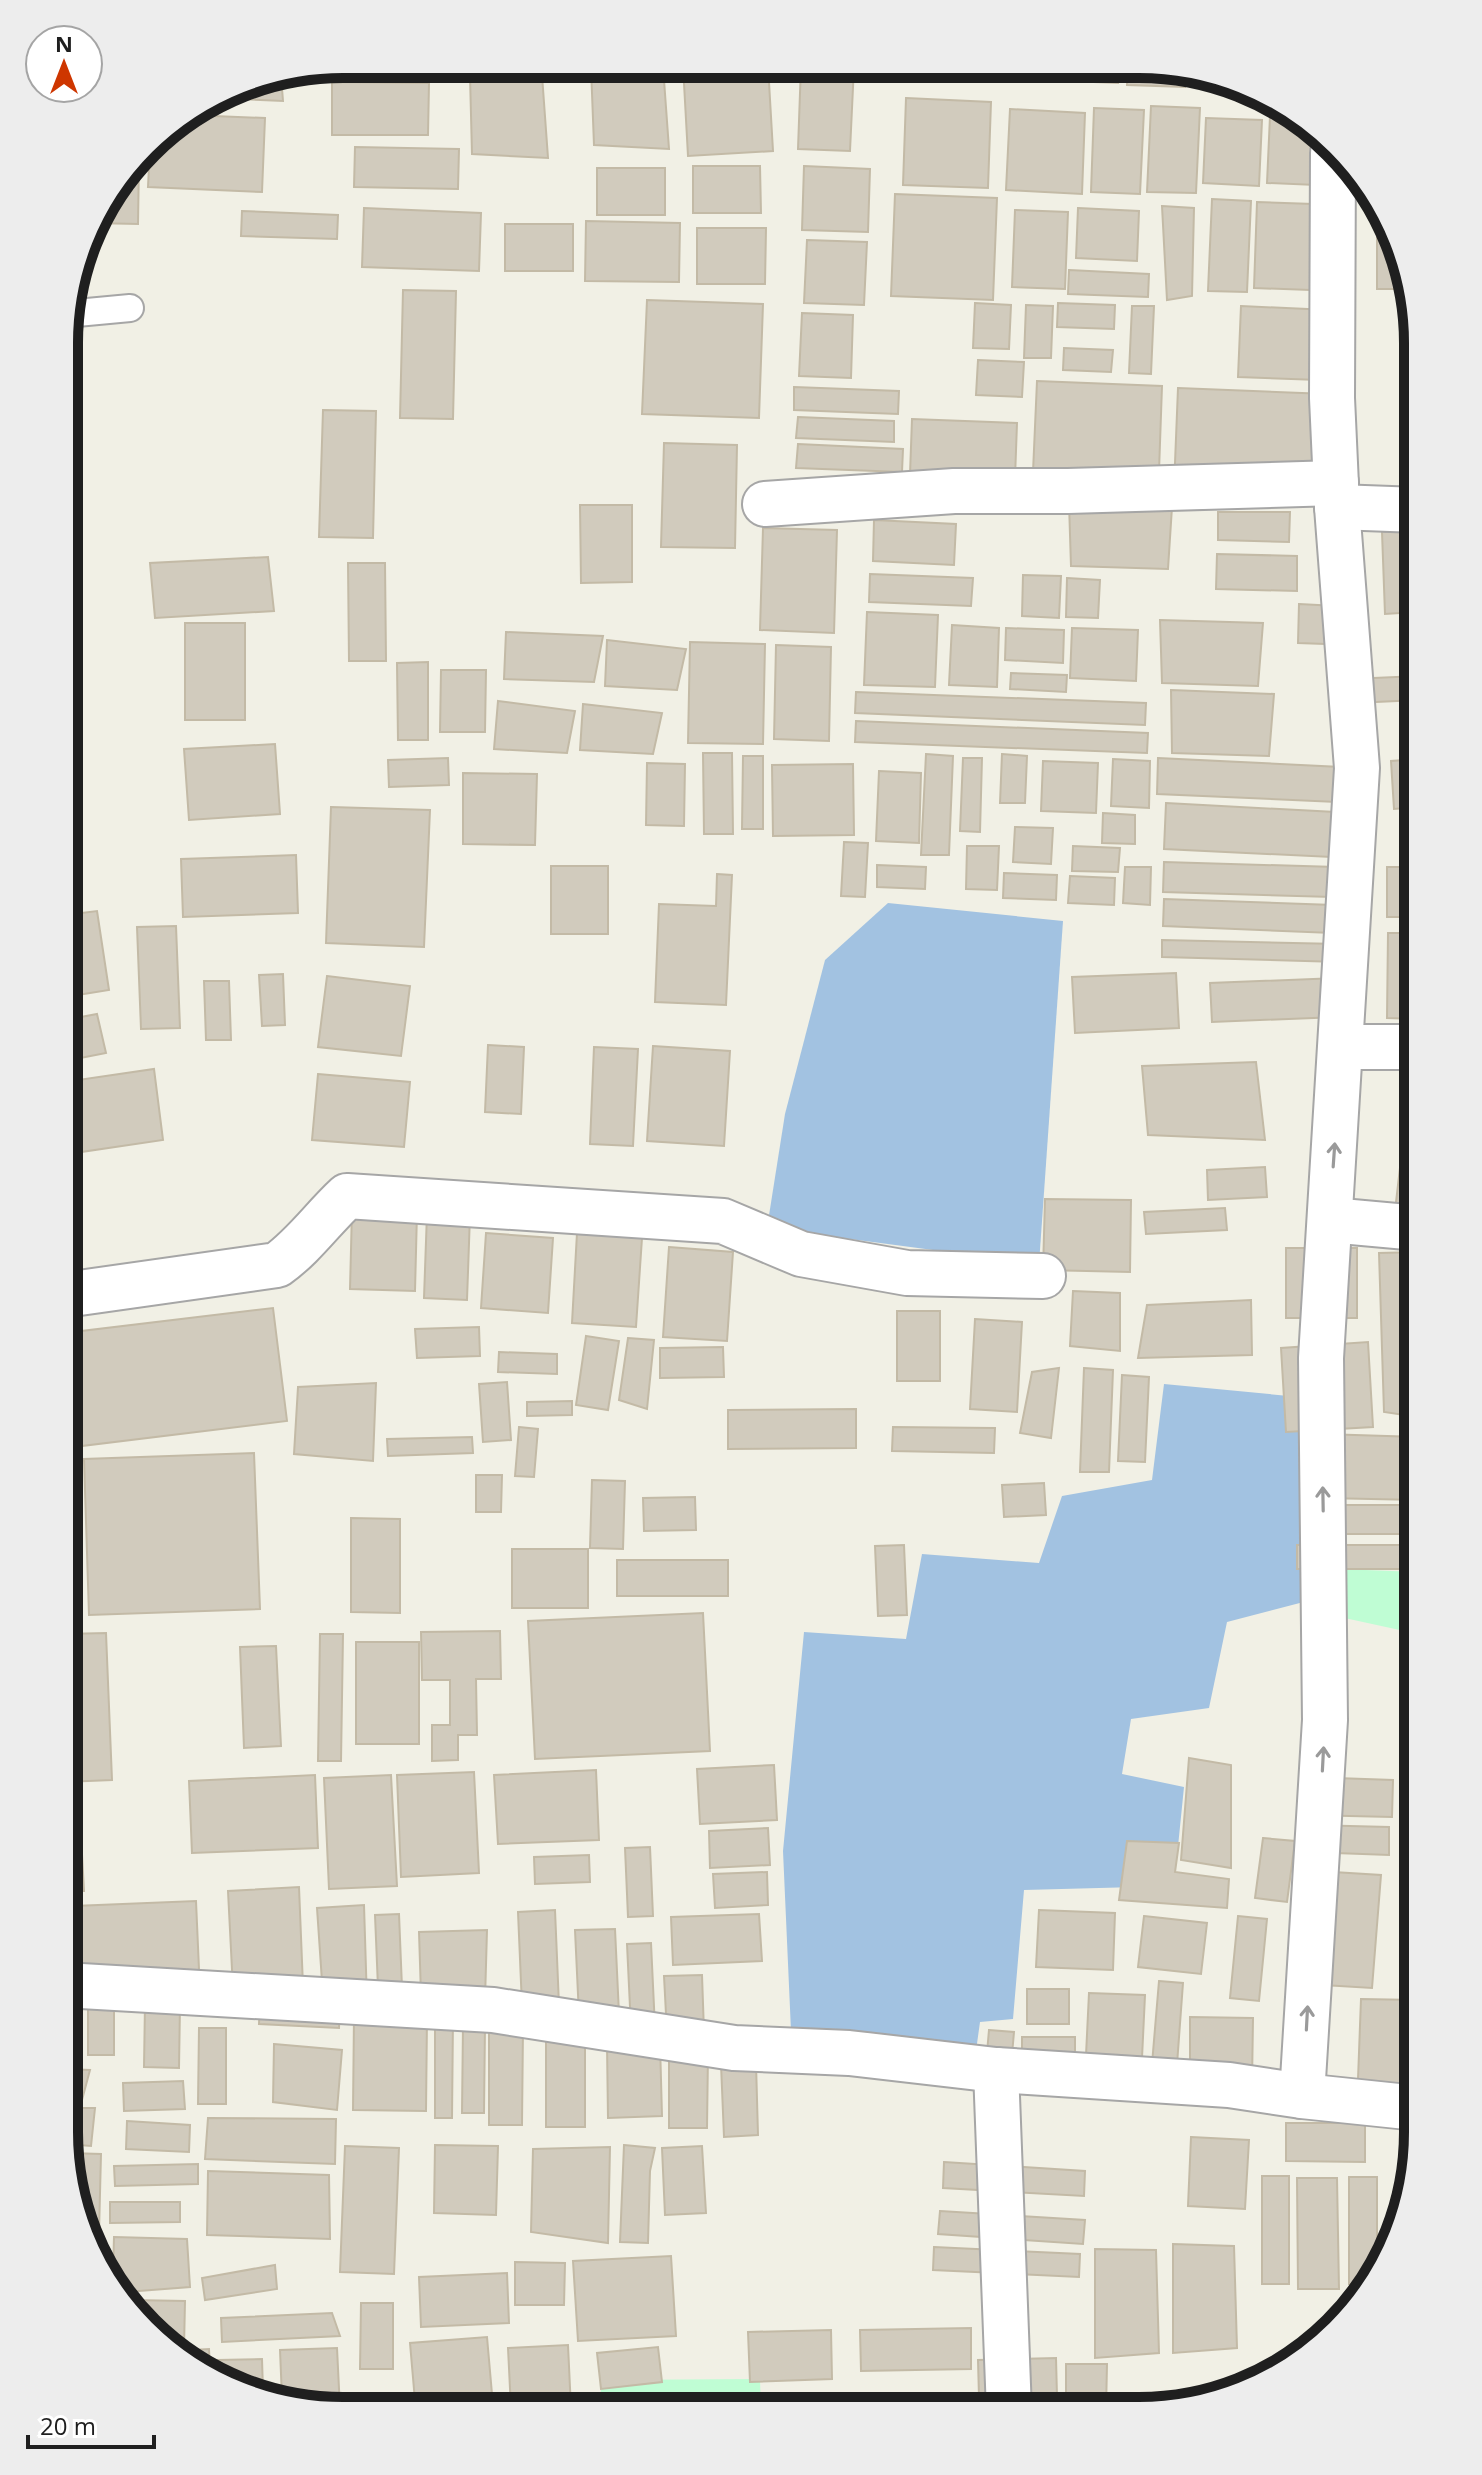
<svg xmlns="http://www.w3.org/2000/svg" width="1482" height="2475" viewBox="0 0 1482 2475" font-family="'Open Sans',sans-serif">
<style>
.park{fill:#bffdd4}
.water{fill:#a2c2e1}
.building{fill:#d1cbbd;stroke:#c3baa6;stroke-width:2}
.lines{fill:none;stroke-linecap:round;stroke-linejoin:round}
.service-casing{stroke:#a6a6a6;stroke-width:30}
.minor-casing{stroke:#a6a6a6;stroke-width:48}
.service{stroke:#fff;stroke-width:26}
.minor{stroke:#fff;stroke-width:44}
.oneway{stroke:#9a9a9a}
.rim{fill:none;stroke:#1f1f1f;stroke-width:10}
</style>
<rect width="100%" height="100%" fill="#f1f0e5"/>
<!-- park -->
<g class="park">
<polygon points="1339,1569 1418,1572 1418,1634 1340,1617"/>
<polygon points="760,2379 761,2410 599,2409 602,2380"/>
</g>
<!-- water -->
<g class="water">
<polygon points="888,903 1063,921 1039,1264 767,1228 785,1114 825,960"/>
<polygon points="1164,1384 1310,1398 1319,1598 1227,1622 1209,1708 1131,1719 1122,1774 1184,1787 1174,1886 1024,1890 1013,2019 980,2022 975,2058 791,2031 783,1851 804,1632 906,1639 922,1554 1039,1563 1062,1496 1152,1480"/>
</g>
<!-- building -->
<g class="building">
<polygon points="683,65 768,65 773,151 688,156"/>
<polygon points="801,65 854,66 850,151 798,149"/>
<polygon points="663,66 669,149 594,145 591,67"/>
<polygon points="1017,66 1119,66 1118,83 1016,79"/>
<polygon points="1128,66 1176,66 1186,71 1185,87 1127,85"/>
<polygon points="542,75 548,158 472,154 470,76"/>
<polygon points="281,76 283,101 216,98 237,85"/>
<polygon points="332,82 429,83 428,135 332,135"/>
<polygon points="906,98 991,102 988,188 903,185"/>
<polygon points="1151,106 1200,108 1196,193 1147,192"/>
<polygon points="1094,108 1144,110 1140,194 1091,192"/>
<polygon points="1010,109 1085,113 1082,194 1006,190"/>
<polygon points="189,115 265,118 262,192 148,187 150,146 159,134"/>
<polygon points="1270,116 1299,118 1309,122 1318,134 1316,185 1267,183"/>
<polygon points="1206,118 1262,120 1259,186 1203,183"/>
<polygon points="355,147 459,149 458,189 354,187"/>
<polygon points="139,160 138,224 92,223 93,219"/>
<polygon points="693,166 760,166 761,213 693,213"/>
<polygon points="804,166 870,169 868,232 802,230"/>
<rect x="597" y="168" width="68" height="47"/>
<polygon points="895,194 997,198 993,300 891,296"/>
<polygon points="1212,199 1251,201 1247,292 1208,291"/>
<polygon points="1257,202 1313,204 1310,290 1254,288"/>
<polygon points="1162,206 1194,208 1192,296 1167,300"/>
<polygon points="364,208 481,213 479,271 362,267"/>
<polygon points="1078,208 1139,211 1137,261 1076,258"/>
<polygon points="1015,210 1068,212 1065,289 1012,287"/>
<polygon points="242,211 338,215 337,239 241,236"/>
<polygon points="586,221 680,223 679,282 585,281"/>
<rect x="505" y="224" width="68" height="47"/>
<polygon points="697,228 766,228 765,284 697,284"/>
<polygon points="1377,238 1397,238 1401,257 1401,289 1377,289"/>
<polygon points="807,240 867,242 864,305 804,303"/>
<polygon points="1069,270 1149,274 1148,297 1068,294"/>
<polygon points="403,290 456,291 453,419 400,418"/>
<polygon points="647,300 763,304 759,418 642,414"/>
<polygon points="975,303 1011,305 1009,349 973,348"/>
<polygon points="1058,303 1115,305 1114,329 1057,327"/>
<polygon points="1026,305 1053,306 1051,358 1024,358"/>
<polygon points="1132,306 1154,306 1151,374 1129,373"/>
<polygon points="1241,306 1350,311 1347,381 1238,377"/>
<polygon points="1409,310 1411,310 1418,349 1406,348"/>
<polygon points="802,313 853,315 851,378 799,376"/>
<polygon points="1064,348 1113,350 1111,372 1063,370"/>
<polygon points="978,360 1024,362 1022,397 976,395"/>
<polygon points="1037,381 1162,386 1158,500 1032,495"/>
<polygon points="794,387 899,391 898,414 794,410"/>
<polygon points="1178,388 1352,395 1348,495 1174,488"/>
<polygon points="323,410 376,411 373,538 319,537"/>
<polygon points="798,417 894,421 894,442 796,438"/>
<polygon points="912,419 1017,423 1014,506 909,502"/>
<polygon points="664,443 737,445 735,548 661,547"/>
<polygon points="798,444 903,449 902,472 796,468"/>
<polygon points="1069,503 1172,507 1168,569 1071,566"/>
<polygon points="580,505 632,505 632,582 581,583"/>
<polygon points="1218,512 1290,512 1289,542 1218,540"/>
<polygon points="874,520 956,524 954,565 873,561"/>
<polygon points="763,528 837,530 834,633 760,630"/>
<polygon points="1414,531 1416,612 1385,614 1382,532"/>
<polygon points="1217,554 1297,556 1297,591 1216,589"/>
<polygon points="268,557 274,611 155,618 150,563"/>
<polygon points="348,563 385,563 386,661 349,661"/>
<polygon points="870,574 973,578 971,606 869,602"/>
<polygon points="1023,575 1061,576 1059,618 1022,616"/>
<polygon points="1067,578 1100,580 1098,618 1066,617"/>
<polygon points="1299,604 1355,607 1353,645 1298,643"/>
<polygon points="867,612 938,615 935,687 864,685"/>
<polygon points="1160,620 1263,623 1258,686 1162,683"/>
<rect x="185" y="623" width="60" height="97"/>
<polygon points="952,625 999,628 997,687 949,685"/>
<polygon points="1006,628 1064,630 1063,663 1005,660"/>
<polygon points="1072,628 1138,630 1136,681 1070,678"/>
<polygon points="506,632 603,636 594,682 504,679"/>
<polygon points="607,640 686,649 677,690 605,686"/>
<polygon points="690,642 765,644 763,744 688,743"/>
<polygon points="776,645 831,647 829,741 774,739"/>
<polygon points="428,662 428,740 398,740 397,663"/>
<polygon points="441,670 486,670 485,732 440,732"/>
<polygon points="1011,673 1067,675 1066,692 1010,689"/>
<polygon points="1418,676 1418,700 1333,704 1329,680"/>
<polygon points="1171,690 1274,694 1269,756 1172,753"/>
<polygon points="856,692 1146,703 1145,725 855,713"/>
<polygon points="498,701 575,711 567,753 494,749"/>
<polygon points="583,704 662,713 653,754 580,750"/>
<polygon points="66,714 81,714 82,799 66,799"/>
<polygon points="856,721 1148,733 1147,753 855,742"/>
<polygon points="275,744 280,814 189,820 184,749"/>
<polygon points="703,753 732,753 733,834 704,834"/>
<polygon points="926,754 953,756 949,855 921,855"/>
<polygon points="1002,754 1027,756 1025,803 1000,803"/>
<polygon points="743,756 763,756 763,829 742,829"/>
<polygon points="448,758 449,785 389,787 388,760"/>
<polygon points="963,758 982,758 980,832 960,831"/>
<polygon points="1158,758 1361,768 1359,803 1157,794"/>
<polygon points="1113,759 1150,761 1149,808 1111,806"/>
<polygon points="1418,759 1418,807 1394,809 1391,761"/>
<polygon points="1043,761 1098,763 1096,813 1041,811"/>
<polygon points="647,763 685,764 684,826 646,825"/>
<polygon points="853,764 854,835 773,836 772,765"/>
<polygon points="879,771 921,773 919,843 876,841"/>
<polygon points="463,773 537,774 535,845 463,844"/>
<polygon points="1166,803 1354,813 1352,858 1164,849"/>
<polygon points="331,807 430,810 424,947 326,943"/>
<polygon points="1103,813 1135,815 1135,844 1102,843"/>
<polygon points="1015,827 1053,828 1051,864 1013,862"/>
<polygon points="844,842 868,843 865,897 841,896"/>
<polygon points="967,846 999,846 997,890 966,889"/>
<polygon points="1073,846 1120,848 1118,872 1072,871"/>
<polygon points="296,855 298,913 183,917 181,859"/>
<polygon points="1164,862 1369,868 1368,898 1163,892"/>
<polygon points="877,865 926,867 925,889 877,887"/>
<rect x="551" y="866" width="57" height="68"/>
<polygon points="1125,867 1151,867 1150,905 1123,903"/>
<rect x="1387" y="867" width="31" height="50"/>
<polygon points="1004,873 1057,875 1056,900 1003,898"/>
<polygon points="717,874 732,875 726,1005 655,1002 659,904 716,906"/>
<polygon points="1070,876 1115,878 1114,905 1068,903"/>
<polygon points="1164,899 1333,905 1332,933 1163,926"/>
<polygon points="97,911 109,990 65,997 66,915"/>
<polygon points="176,926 180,1028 141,1029 137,927"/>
<polygon points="1388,933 1418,933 1418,1019 1387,1018"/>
<polygon points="1162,940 1339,944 1339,962 1162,957"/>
<polygon points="1176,973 1179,1028 1075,1033 1072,977"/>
<polygon points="283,974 285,1025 262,1026 259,975"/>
<polygon points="327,976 410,986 401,1056 318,1047"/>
<polygon points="1337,978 1338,1017 1212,1022 1210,983"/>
<polygon points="204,981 229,981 231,1040 206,1040"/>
<polygon points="97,1014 106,1053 65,1061 65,1020"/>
<polygon points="488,1045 524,1047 521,1114 485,1112"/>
<polygon points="653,1046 730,1051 724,1146 647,1141"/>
<polygon points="594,1047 638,1049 633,1146 590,1144"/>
<polygon points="1256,1062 1265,1140 1148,1135 1142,1066"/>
<polygon points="154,1069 163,1140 81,1152 71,1081"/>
<polygon points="318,1074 410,1082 404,1147 312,1140"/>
<polygon points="1403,1142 1418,1143 1418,1214 1395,1211"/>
<polygon points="1265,1167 1267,1197 1208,1200 1207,1170"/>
<polygon points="1045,1199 1131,1200 1130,1272 1043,1270"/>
<polygon points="1225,1208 1227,1230 1146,1234 1144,1212"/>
<polygon points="352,1210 417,1212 415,1291 350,1289"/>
<polygon points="427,1213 470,1215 467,1300 424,1298"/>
<polygon points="486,1233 553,1238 548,1313 481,1308"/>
<polygon points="577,1233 642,1238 636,1327 572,1323"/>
<polygon points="669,1247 733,1252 727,1341 663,1337"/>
<rect x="1286" y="1248" width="71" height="70"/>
<polygon points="1418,1252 1418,1417 1384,1412 1379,1253"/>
<polygon points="1073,1291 1120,1293 1120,1351 1070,1346"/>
<polygon points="1251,1300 1252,1355 1138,1358 1147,1305"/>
<polygon points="273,1308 287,1421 65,1448 65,1333"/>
<rect x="897" y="1311" width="43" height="70"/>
<polygon points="975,1319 1022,1322 1017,1412 970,1409"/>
<polygon points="479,1327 480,1356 417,1358 415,1329"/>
<polygon points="586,1336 619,1341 608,1410 576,1405"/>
<polygon points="628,1338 654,1340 647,1409 619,1400"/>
<polygon points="1368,1342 1373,1427 1286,1432 1281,1348"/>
<polygon points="723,1347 724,1377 660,1378 660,1348"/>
<polygon points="499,1352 557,1354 557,1374 498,1372"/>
<polygon points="1059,1368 1051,1438 1020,1433 1032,1372"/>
<polygon points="1084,1368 1113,1370 1109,1472 1080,1472"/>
<polygon points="1122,1375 1149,1377 1145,1462 1118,1461"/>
<polygon points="507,1382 511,1440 483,1442 479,1384"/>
<polygon points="376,1383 373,1461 294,1454 298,1387"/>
<polygon points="572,1401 572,1415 527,1416 527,1402"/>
<polygon points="856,1409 856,1448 728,1449 728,1410"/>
<polygon points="519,1427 538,1429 534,1477 515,1476"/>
<polygon points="893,1427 995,1428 994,1453 892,1451"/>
<polygon points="1323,1434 1418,1437 1418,1500 1324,1498"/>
<polygon points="472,1437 473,1453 388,1456 387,1439"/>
<polygon points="254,1453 260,1609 89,1615 84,1459"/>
<polygon points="70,1455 75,1585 65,1586 65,1456"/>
<polygon points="476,1475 502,1475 501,1512 476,1512"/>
<polygon points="592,1480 625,1481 623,1549 590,1548"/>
<polygon points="1044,1483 1046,1515 1004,1517 1002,1485"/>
<polygon points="695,1497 696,1530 644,1531 643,1498"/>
<rect x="1306" y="1505" width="112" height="29"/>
<polygon points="351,1518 400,1519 400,1613 351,1612"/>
<polygon points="904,1545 907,1615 878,1616 875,1546"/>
<rect x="1297" y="1545" width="117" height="24"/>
<rect x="512" y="1549" width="76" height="59"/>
<rect x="617" y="1560" width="111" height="36"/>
<polygon points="703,1613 710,1751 535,1759 528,1621"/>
<polygon points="500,1631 501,1679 476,1679 477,1735 458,1735 458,1760 432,1761 432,1725 450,1725 450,1680 422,1680 421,1632"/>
<polygon points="106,1633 112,1780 64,1782 65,1634"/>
<polygon points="320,1634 343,1634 341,1761 318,1761"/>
<rect x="356" y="1642" width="63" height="102"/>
<polygon points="276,1646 281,1746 244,1748 240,1647"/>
<polygon points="1189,1758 1231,1765 1231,1868 1181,1860"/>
<polygon points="774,1765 777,1820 700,1824 697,1769"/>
<polygon points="596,1770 599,1840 498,1844 494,1775"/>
<polygon points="474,1772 479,1873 401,1877 397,1775"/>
<polygon points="315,1775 318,1848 192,1853 189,1781"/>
<polygon points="391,1775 397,1886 329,1889 324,1778"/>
<polygon points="1307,1777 1393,1780 1392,1817 1306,1815"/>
<polygon points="64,1818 80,1818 84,1891 64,1891"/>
<polygon points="1310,1825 1389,1827 1389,1855 1308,1852"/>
<polygon points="768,1828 770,1865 710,1868 709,1831"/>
<polygon points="1263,1838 1295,1841 1287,1902 1255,1898"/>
<polygon points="1127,1841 1179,1843 1175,1872 1229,1879 1227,1908 1119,1900"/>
<polygon points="650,1847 653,1916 628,1917 625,1848"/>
<polygon points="589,1855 590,1882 535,1884 534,1857"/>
<polygon points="1301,1870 1381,1875 1372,1988 1290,1983"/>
<polygon points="767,1872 768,1905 715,1908 713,1874"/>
<polygon points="299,1887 303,1986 233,1989 228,1891"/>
<polygon points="196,1901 200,1992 78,1998 74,1906"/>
<polygon points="364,1905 367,2002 323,1996 317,1908"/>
<polygon points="555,1910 559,2005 522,2006 518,1912"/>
<polygon points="1039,1910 1115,1913 1113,1970 1036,1967"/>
<polygon points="399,1914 403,2012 379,2012 375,1915"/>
<polygon points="759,1914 762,1961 673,1965 671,1917"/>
<polygon points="1144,1916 1207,1923 1201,1974 1138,1967"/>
<polygon points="1238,1916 1267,1919 1259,2001 1230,1998"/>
<polygon points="615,1929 619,2014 579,2016 575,1930"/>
<polygon points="487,1930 485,2000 421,1995 419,1932"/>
<polygon points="651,1943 655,2028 631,2028 627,1944"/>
<polygon points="702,1975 704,2032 667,2033 664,1976"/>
<polygon points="1159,1981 1183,1983 1176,2078 1151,2076"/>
<rect x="1027" y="1989" width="42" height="35"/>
<polygon points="1089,1993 1145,1995 1141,2079 1085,2076"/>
<polygon points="1361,1999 1417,2000 1417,2108 1357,2106"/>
<polygon points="260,2000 340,2005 339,2028 259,2024"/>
<rect x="88" y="2002" width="26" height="53"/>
<polygon points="145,2004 180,2005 179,2068 144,2067"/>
<polygon points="354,2016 427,2017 426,2111 353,2110"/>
<polygon points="435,2017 453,2017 452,2118 435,2118"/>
<polygon points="1190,2017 1253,2018 1252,2083 1190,2082"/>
<polygon points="463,2025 485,2025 484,2113 462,2113"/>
<polygon points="489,2027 523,2027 522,2125 489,2125"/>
<polygon points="199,2028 226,2028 226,2104 198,2104"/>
<polygon points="585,2030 585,2127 546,2127 546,2031"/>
<polygon points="989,2030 1014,2032 1011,2066 986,2064"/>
<polygon points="64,2037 77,2037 75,2062 64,2061"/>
<rect x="1022" y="2037" width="53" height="34"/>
<polygon points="660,2043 662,2116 608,2118 607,2044"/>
<polygon points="274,2044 342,2050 337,2110 273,2102"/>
<polygon points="669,2052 708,2053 707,2128 669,2128"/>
<polygon points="756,2063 758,2135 724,2137 721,2064"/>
<polygon points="64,2069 90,2070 82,2100 64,2099"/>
<polygon points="183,2081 185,2109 124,2111 123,2083"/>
<polygon points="64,2108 95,2108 91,2146 66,2144"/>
<polygon points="208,2118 336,2119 335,2164 205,2159"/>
<polygon points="127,2121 190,2125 189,2152 126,2149"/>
<polygon points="1286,2123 1365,2123 1365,2162 1286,2161"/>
<polygon points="1191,2137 1249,2140 1245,2209 1188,2206"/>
<polygon points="435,2145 498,2146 496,2215 434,2213"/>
<polygon points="624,2145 655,2148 650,2171 648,2243 620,2242"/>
<polygon points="345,2146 399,2148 394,2274 340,2272"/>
<polygon points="702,2146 706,2213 665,2215 662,2148"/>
<polygon points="610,2147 608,2243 531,2232 533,2149"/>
<polygon points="68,2153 101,2154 99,2233 84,2233"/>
<polygon points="944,2162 1085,2171 1084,2196 943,2188"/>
<polygon points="198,2164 198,2184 115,2186 114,2166"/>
<polygon points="208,2171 329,2175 330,2239 207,2235"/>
<rect x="1262" y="2176" width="27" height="108"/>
<polygon points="1349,2177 1377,2177 1377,2273 1370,2284 1349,2284"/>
<polygon points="1297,2178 1337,2178 1339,2289 1298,2289"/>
<polygon points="110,2202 180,2202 180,2222 110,2223"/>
<polygon points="940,2211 1085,2220 1083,2244 938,2234"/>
<polygon points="114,2237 187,2239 190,2287 126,2292 113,2274"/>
<polygon points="1173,2244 1234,2246 1237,2348 1173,2353"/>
<polygon points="934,2247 1080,2254 1079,2277 933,2270"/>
<polygon points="1095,2249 1156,2250 1159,2353 1095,2358"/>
<polygon points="671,2256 676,2336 578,2341 573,2261"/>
<polygon points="515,2262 565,2263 564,2305 515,2305"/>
<polygon points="275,2265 277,2289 205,2300 202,2278"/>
<polygon points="507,2273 509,2323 421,2327 419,2277"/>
<polygon points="132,2300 185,2301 184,2348 169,2347"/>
<polygon points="361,2303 393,2303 393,2369 360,2369"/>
<polygon points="332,2313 340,2336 222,2342 221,2318"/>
<polygon points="971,2328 971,2369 861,2371 860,2330"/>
<polygon points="831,2330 832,2379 750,2382 748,2332"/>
<polygon points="487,2337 492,2394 415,2401 410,2343"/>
<polygon points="568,2345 571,2409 511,2409 508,2348"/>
<polygon points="658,2347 662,2382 601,2389 597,2353"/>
<polygon points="337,2348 340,2409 307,2409 282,2398 280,2350"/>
<polygon points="209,2349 210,2368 172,2351"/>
<polygon points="1056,2358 1057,2396 979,2397 978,2360"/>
<polygon points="262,2359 263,2391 219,2372 218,2360"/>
<polygon points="1066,2364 1107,2364 1106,2411 1066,2411"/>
<polygon points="1242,2372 1268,2373 1241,2391"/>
<polygon points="807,2407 881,2408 881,2410 806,2410"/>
</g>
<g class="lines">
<!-- service casing -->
<g class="service-casing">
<polyline id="service" points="66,314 130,308"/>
</g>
<!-- minor casing -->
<g class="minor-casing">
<g id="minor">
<polyline points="765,504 954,491 1068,491 1336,483"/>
<polyline points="1337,507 1418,510"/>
<polyline points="1341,1047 1418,1047"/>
<polyline points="1330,1220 1418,1228"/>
<path d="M 65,1295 L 277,1265 C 304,1246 323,1218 347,1196 L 723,1221 L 801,1254 L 907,1273 L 1043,1276"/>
<polyline points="64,1985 493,2010 734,2048 849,2053 996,2070 1229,2085 1302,2096 1417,2108"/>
<polyline points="996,2070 1009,2411"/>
<polyline points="1302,2096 1325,1720 1321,1358 1357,768 1337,507 1332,398 1333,153"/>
</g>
</g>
<!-- service -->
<use href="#service" class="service"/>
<!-- minor -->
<use href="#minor" class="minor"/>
</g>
<!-- one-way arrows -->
<defs><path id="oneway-shaft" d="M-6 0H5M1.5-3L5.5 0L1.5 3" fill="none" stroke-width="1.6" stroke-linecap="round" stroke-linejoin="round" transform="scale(2)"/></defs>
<g class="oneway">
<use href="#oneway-shaft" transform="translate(1334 1155) rotate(-86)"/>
<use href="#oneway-shaft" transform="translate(1323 1499) rotate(-91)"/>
<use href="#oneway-shaft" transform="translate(1323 1759) rotate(-87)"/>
<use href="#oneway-shaft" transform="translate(1307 2018) rotate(-87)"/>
</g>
<!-- crop -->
<path d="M0 0H1482V2475H0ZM343 78H1139A265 265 0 0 1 1404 343V2132A265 265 0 0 1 1139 2397H343A265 265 0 0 1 78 2132V343A265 265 0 0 1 343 78Z" fill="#ededed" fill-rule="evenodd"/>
<path class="rim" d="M343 78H1139A265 265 0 0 1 1404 343V2132A265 265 0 0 1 1139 2397H343A265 265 0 0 1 78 2132V343A265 265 0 0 1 343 78Z"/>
<!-- north arrow -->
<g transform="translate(64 64)"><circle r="38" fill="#ffffff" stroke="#a5a5a5" stroke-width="2"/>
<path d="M0-6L14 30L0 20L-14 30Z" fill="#ce3600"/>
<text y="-12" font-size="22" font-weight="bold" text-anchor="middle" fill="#1f1f1f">N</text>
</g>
<!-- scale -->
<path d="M28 2435v12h126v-12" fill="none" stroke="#1f1f1f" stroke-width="4"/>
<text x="40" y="2435" font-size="24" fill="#1f1f1f" stroke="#ffffff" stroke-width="6" paint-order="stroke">20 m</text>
</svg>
